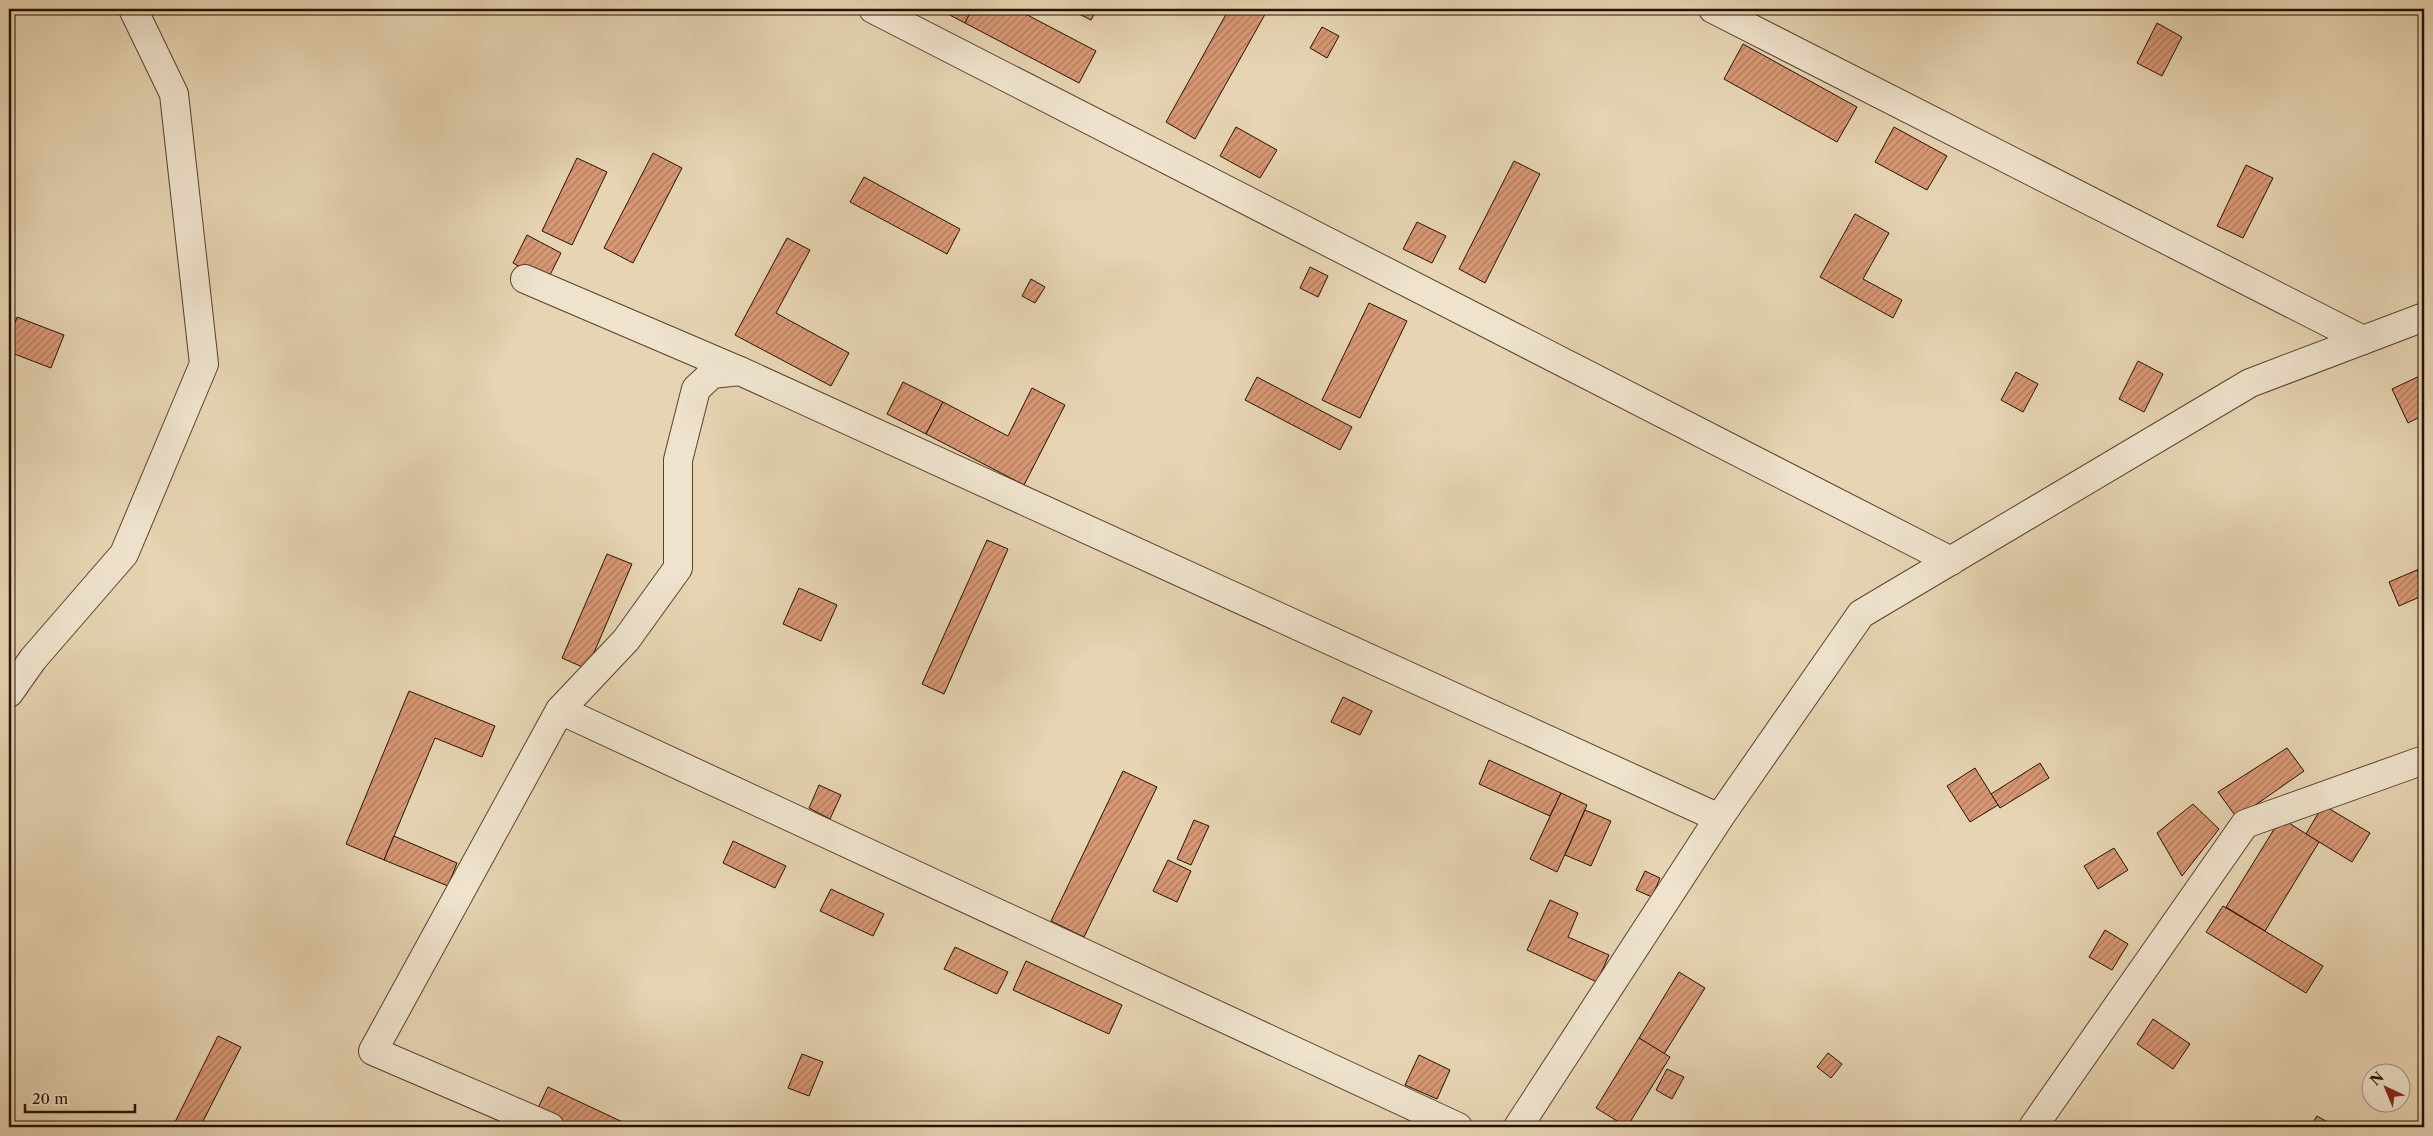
<svg xmlns="http://www.w3.org/2000/svg" width="2433" height="1136" viewBox="0 0 2433 1136" font-family="'Libre Caslon Text',serif">
<style>
.building{fill:url(#building-hatch);stroke:#271100}
.lines{fill:none;stroke-linecap:round;stroke-linejoin:round}
.minor-casing{stroke:#57422c;stroke-width:30}
.minor{stroke:#efe3cd;stroke-width:28}
</style>
<defs>
<pattern id="building-hatch" width="6" height="6" patternUnits="userSpaceOnUse" patternTransform="scale(1.25)"><rect width="6" height="6" fill="#d89874"/><path d="M-1 1l2-2M0 6l6-6M5 7l2-2" fill="none" stroke="#af7b5d"/></pattern>
</defs>
<rect width="100%" height="100%" fill="#e6d4b2"/>
<filter id="stains"><feTurbulence type="fractalNoise" baseFrequency=".004" numOctaves="4"/><feColorMatrix values="0 0 0 0 .2 0 0 0 0 .09 0 0 0 0 .02 0 0 0 .5 -.17"/></filter>
<radialGradient id="worn" r=".72"><stop offset=".6" stop-color="#630" stop-opacity="0"/><stop offset="1" stop-color="#630" stop-opacity=".3"/></radialGradient>
<!-- building -->
<g class="building">
<polygon points="938,9 972,9 965,23"/>
<polygon points="972,9 1016,9 1096,51 1079,83 965,23"/>
<polygon points="1069,9 1097,9 1091,20"/>
<polygon points="1229,9 1268,9 1195,139 1166,122"/>
<polygon points="2157,23 2182,37 2162,76 2137,63"/>
<polygon points="1322,27 1339,36 1327,58 1310,48"/>
<polygon points="1743,44 1857,107 1837,142 1724,79"/>
<polygon points="1236,127 1277,150 1260,178 1220,156"/>
<polygon points="1894,127 1947,156 1927,190 1875,162"/>
<polygon points="653,153 682,168 633,263 604,248"/>
<polygon points="577,158 607,172 572,245 542,231"/>
<polygon points="1514,161 1540,174 1485,283 1459,269"/>
<polygon points="2246,165 2273,178 2243,238 2217,226"/>
<polygon points="864,177 960,229 947,254 850,202"/>
<polygon points="1855,214 1889,233 1863,279 1902,300 1893,318 1820,277"/>
<polygon points="1417,222 1446,236 1432,263 1403,249"/>
<polygon points="527,235 561,253 547,281 513,263"/>
<polygon points="787,238 810,250 776,313 849,353 831,386 735,335"/>
<polygon points="1310,267 1328,276 1318,297 1300,288"/>
<polygon points="1031,279 1045,287 1035,303 1022,296"/>
<polygon points="1369,303 1407,321 1360,418 1322,400"/>
<polygon points="17,317 64,335 51,368 9,352 9,339"/>
<polygon points="2138,361 2163,374 2144,412 2119,399"/>
<polygon points="2016,372 2038,384 2023,412 2001,400"/>
<polygon points="2424,374 2424,415 2408,423 2392,389"/>
<polygon points="1257,377 1352,427 1340,450 1245,400"/>
<polygon points="903,382 943,402 926,434 887,414"/>
<polygon points="1032,388 1065,405 1024,485 926,434 943,402 1008,436"/>
<polygon points="987,540 1008,549 944,694 922,684"/>
<polygon points="607,554 632,564 587,669 562,658"/>
<polygon points="2424,567 2424,586 2417,570"/>
<polygon points="2417,570 2424,586 2424,595 2399,606 2389,582"/>
<polygon points="799,588 837,605 821,641 783,624"/>
<polygon points="409,691 495,726 482,757 435,738 384,860 346,844"/>
<polygon points="1343,697 1372,711 1360,735 1331,722"/>
<polygon points="2287,748 2304,771 2237,818 2218,792"/>
<polygon points="1489,760 1561,793 1550,816 1479,784"/>
<polygon points="2040,763 2049,778 2000,808 1991,794"/>
<polygon points="1975,768 1998,805 1970,822 1947,786"/>
<polygon points="1123,771 1157,787 1084,937 1051,921"/>
<polygon points="819,785 841,795 830,819 809,808"/>
<polygon points="1561,793 1587,805 1557,872 1530,859"/>
<polygon points="2193,804 2219,829 2182,876 2157,833"/>
<polygon points="2323,805 2370,833 2352,862 2306,834"/>
<polygon points="1585,810 1611,821 1591,866 1565,855"/>
<polygon points="2281,818 2319,842 2265,931 2226,907"/>
<polygon points="1194,820 1209,826 1191,865 1177,859"/>
<polygon points="394,836 457,863 448,886 384,860"/>
<polygon points="733,841 786,866 775,888 723,863"/>
<polygon points="2114,848 2128,870 2098,889 2084,866"/>
<polygon points="1168,860 1191,871 1177,902 1153,891"/>
<polygon points="1645,871 1660,878 1652,897 1636,890"/>
<polygon points="831,889 884,914 873,936 820,911"/>
<polygon points="1550,900 1578,913 1568,937 1609,955 1597,982 1527,950"/>
<polygon points="2223,906 2323,966 2306,993 2206,932"/>
<polygon points="2105,930 2128,944 2112,970 2089,957"/>
<polygon points="955,947 1008,972 997,994 944,969"/>
<polygon points="1026,961 1122,1005 1109,1034 1013,990"/>
<polygon points="1679,972 1705,988 1664,1054 1639,1038"/>
<polygon points="2153,1019 2190,1044 2173,1069 2137,1044"/>
<polygon points="218,1036 241,1047 200,1127 185,1127 175,1122"/>
<polygon points="1639,1038 1670,1057 1627,1127 1596,1108"/>
<polygon points="1828,1053 1842,1064 1831,1078 1817,1067"/>
<polygon points="802,1054 823,1062 809,1096 788,1088"/>
<polygon points="1419,1055 1450,1070 1437,1099 1405,1085"/>
<polygon points="1667,1069 1684,1077 1672,1099 1656,1090"/>
<polygon points="548,1087 629,1125 628,1127 569,1127 536,1112"/>
<polygon points="2317,1116 2336,1127 2310,1127"/>
</g>
<g class="lines">
<!-- minor casing -->
<g class="minor-casing">
<g id="minor">
<polyline points="873,9 1951,561"/>
<polyline points="1713,9 2363,340"/>
<polyline points="525,279 740,371"/>
<polyline points="9,693 33,659 124,554 204,364 174,94 133,9"/>
<polyline points="560,710 626,640 678,568 678,460 696,389 712,374 740,371 1719,818"/>
<polyline points="550,1127 373,1051 560,710 1458,1127"/>
<polyline points="1518,1127 1719,818 1861,614 2250,383 2424,317"/>
<polyline points="2033,1127 2245,824 2424,760"/>
</g>
</g>
<!-- minor -->
<use href="#minor" class="minor"/>
</g>
<!-- margin -->
<rect width="2433" height="1136" fill="none" stroke="#e6d4b2" stroke-width="30"/>
<rect x="10" y="10" width="2413" height="1116" fill="none" stroke="#271100" stroke-width="2.5"/>
<rect x="15" y="15" width="2403" height="1106" fill="none" stroke="#271100"/>
<!-- north arrow -->
<g transform="translate(2386 1088) rotate(316)"><circle r="24" fill="#efe3cd" stroke="#9f8f7b"/>
<path d="M0-4L9 19L0 12L-9 19Z" fill="#8f2418"/>
<text y="-8" font-size="14" font-weight="bold" text-anchor="middle" fill="#271100">N</text>
</g>
<!-- scale -->
<path d="M25 1104v8h110v-8" fill="none" stroke="#271100" stroke-width="2.5"/>
<text x="32" y="1104" font-size="15" fill="#271100" stroke="#efe3cd" stroke-width="4" paint-order="stroke">20 m</text>
<rect width="100%" height="100%" filter="url(#stains)"/>
<rect width="100%" height="100%" fill="url(#worn)"/>
</svg>
